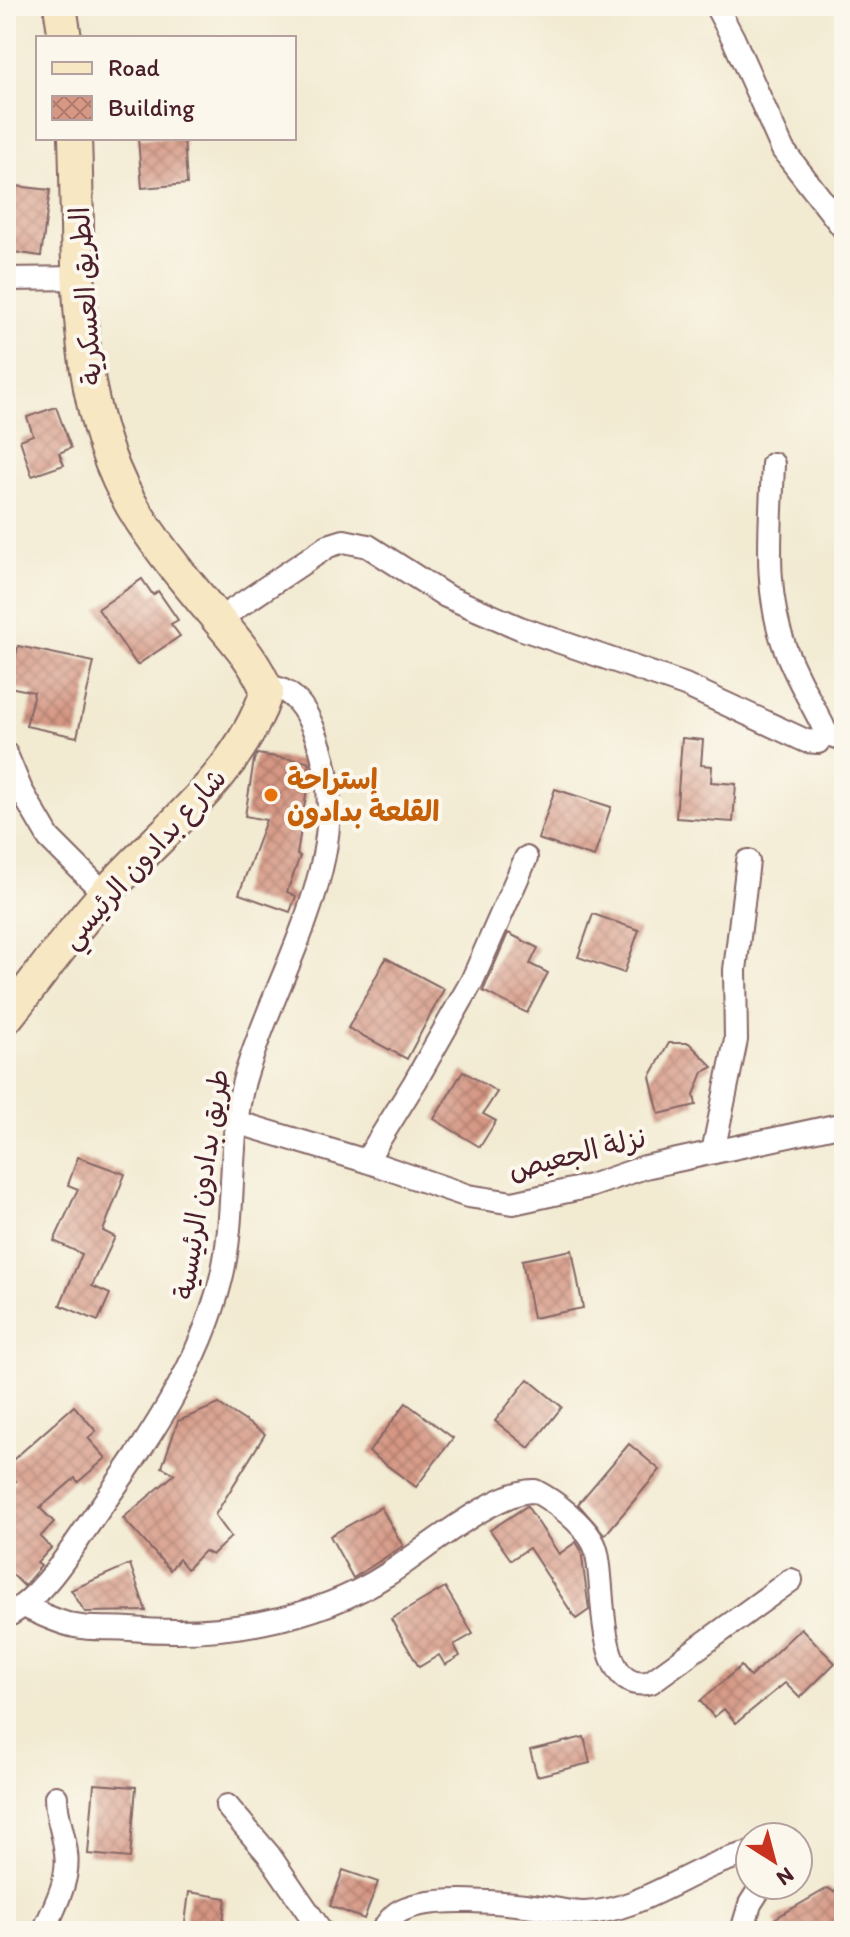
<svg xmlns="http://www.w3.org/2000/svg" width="850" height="1937" viewBox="0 0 850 1937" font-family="Itim,'Playpen Sans Arabic',sans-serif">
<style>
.building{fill:url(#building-cross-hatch)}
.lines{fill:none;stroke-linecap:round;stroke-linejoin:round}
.street-casing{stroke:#856665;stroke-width:26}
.secondary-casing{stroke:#856665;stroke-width:36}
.street{stroke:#fff;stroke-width:22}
.secondary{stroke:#f7e8c3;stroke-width:32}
.food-dot{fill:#e8710a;stroke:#fbf7ec;stroke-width:3}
.labels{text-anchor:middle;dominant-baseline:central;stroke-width:8;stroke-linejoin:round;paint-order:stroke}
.street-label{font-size:28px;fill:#4a1f2b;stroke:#fbf7ec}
.food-label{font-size:28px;font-weight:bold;fill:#c56008;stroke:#fbf7ec;text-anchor:start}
</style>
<defs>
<pattern id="building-cross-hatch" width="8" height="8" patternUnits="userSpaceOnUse" patternTransform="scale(2)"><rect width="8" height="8" fill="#d69784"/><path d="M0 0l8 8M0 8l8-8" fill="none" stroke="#b07b6c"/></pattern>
</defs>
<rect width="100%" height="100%" fill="#fbf7ec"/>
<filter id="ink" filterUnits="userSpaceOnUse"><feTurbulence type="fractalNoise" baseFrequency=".0125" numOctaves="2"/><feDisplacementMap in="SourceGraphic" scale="16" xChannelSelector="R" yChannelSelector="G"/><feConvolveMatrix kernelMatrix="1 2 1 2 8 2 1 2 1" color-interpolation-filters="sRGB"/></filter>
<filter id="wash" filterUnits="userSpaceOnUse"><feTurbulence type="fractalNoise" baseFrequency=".006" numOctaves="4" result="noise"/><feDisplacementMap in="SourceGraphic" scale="32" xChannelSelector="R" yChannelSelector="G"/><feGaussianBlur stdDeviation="1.8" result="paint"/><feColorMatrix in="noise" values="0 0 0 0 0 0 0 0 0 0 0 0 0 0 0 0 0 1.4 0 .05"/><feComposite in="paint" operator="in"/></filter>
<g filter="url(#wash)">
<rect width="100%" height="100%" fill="#f2ead1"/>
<g id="blocks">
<!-- building -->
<g class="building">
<polygon points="138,138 184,138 187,184 142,188"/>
<polygon points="6,185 50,190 41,256 6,251"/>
<polygon points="56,407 71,448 59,453 64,465 32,476 20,440 33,435 27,417"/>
<polygon points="142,579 153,595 158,591 178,620 171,624 180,636 137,665 98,609"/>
<polygon points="18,646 94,662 77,737 26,726 34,692 9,687"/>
<polygon points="682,738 703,740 701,765 712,766 711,782 736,784 733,822 676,818"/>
<polygon points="257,754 308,762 310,769 297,855 300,856 287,892 296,896 290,912 239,894 266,820 245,816 254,760"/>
<polygon points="555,789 611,807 594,857 538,839"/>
<polygon points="593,914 639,930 624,973 578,957"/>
<polygon points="508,933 538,948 530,964 548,973 527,1013 483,991"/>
<polygon points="386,958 444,989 407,1059 348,1028"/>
<polygon points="669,1043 689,1043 713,1067 703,1072 694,1095 696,1105 659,1114 650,1077"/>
<polygon points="463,1071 497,1092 483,1114 496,1121 480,1147 434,1119"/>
<polygon points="78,1157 125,1174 103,1231 115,1237 92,1286 110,1294 98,1321 60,1305 82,1254 54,1241 78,1189 68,1185"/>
<polygon points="572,1250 583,1308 533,1318 522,1260"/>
<polygon points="528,1379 562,1407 529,1448 495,1421"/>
<polygon points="406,1403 453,1438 416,1487 369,1452"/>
<polygon points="219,1404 265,1434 215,1515 231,1537 212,1555 204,1551 187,1569 179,1559 170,1570 123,1518 175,1474 162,1467 178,1421"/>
<polygon points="74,1406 96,1431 88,1438 106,1458 78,1482 75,1478 40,1508 54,1522 40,1537 51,1548 37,1563 41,1566 24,1586 6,1568 6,1490 16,1481 6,1470 6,1466"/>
<polygon points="629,1444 660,1470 605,1535 578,1504"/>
<polygon points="527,1506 559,1554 576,1542 581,1550 589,1610 576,1619 529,1548 511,1560 490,1530"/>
<polygon points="381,1507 403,1546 353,1578 330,1536"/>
<polygon points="130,1564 146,1611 85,1612 71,1590"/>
<polygon points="445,1587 473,1634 454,1645 460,1656 445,1665 439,1655 419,1667 391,1619"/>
<polygon points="801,1628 835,1663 800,1698 785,1683 736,1723 724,1709 714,1717 700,1701 741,1666 750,1677"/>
<polygon points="584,1737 590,1763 537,1776 530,1750"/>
<polygon points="94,1784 136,1787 130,1858 88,1854"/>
<polygon points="343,1870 378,1882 364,1919 330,1906"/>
<polygon points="844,1886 844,1918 822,1931 781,1931 774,1919 828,1888 834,1892"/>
<polygon points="189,1892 226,1898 222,1931 184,1931"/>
</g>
</g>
</g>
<g filter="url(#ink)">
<use href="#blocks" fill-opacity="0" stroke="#856665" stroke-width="2"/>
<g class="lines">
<!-- street casing -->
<g class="street-casing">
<g id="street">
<polyline points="716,6 733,38 783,150 844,229"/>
<polyline points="6,279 80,278"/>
<path d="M 218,620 L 328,546 L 344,541 L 368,546 L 446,596 L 520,628 L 685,685 L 806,741 L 818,742 L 824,733 L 823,726 C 810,700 795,675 785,648 C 763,590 771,525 773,464"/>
<polyline points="824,733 844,739"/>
<polyline points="6,754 21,790 49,838 105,894"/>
<polyline points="236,1122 366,1161 468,1196 513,1203 590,1186 645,1167 844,1124"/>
<polyline points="713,1152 736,1040 735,970 748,861"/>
<polyline points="366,1161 415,1082 472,981 526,858"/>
<path d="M 24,1606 C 40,1614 57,1622 75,1626 C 93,1630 112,1627 130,1629 C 216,1637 314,1622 388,1574 C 422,1552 497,1489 535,1491 C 556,1502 583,1523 594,1544 C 608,1573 591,1698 651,1682 L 791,1580"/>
<path d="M 6,1617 C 44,1595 68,1554 93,1518 C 146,1443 199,1369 221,1279 C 237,1214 227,1145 244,1081 C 276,968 365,848 313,728 C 305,709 294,691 272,687 L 267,691"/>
<polyline points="227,1806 269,1855 321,1931"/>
<path d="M 44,1931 C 54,1907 70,1880 66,1853 C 64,1833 56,1817 56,1797"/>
<path d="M 382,1931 C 386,1925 391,1917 397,1913 C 426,1893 513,1903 548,1908 C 560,1910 572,1913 584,1913 C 645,1911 692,1865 750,1853"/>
<polyline points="742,1931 750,1904 762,1885"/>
</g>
</g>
<!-- secondary casing -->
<g class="secondary-casing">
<g id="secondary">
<polyline points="60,6 65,38"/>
<path d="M 6,1018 C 39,977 70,933 105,894 C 162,830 239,776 267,691 C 255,661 235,640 215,616 C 189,585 162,553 140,519 C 68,409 80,263 75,138"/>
</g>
</g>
<!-- street -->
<use href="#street" class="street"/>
<!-- secondary -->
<use href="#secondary" class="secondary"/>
</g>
</g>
<!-- markers -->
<circle class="food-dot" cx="271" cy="795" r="8"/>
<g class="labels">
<!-- street labels -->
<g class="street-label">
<text transform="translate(85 296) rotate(-94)">الطريق العسكرية</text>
<text transform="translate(143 858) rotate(-48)">شارع بدادون الرئيسي</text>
<text transform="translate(577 1153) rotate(-14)">نزلة الجعيص</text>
<text transform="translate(201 1184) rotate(-81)">طريق بدادون الرئيسية</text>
</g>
<!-- food labels -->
<g class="food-label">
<text x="287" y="779">إستراحة<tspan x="287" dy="32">القلعة بدادون</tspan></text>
</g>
</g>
<!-- margin -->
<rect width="850" height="1937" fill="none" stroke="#fbf7ec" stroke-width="32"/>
<!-- legend -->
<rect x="36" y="36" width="260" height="104" fill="#fbf7ec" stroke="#b4a19f" stroke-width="2"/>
<rect x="52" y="62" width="40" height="12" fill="#f7e8c3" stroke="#b4a19f" stroke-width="2"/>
<text x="108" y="76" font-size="24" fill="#4a1f2b">Road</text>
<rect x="52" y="96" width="40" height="24" fill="url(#building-cross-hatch)" stroke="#b4a19f" stroke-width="2"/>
<text x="108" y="116" font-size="24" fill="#4a1f2b">Building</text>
<!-- north arrow -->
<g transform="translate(774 1861) rotate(144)"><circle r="38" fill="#fbf7ec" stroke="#b4a19f" stroke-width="2"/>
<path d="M0-6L14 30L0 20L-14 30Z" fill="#c8321e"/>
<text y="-12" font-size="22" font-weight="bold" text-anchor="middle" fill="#4a1f2b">N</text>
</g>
</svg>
